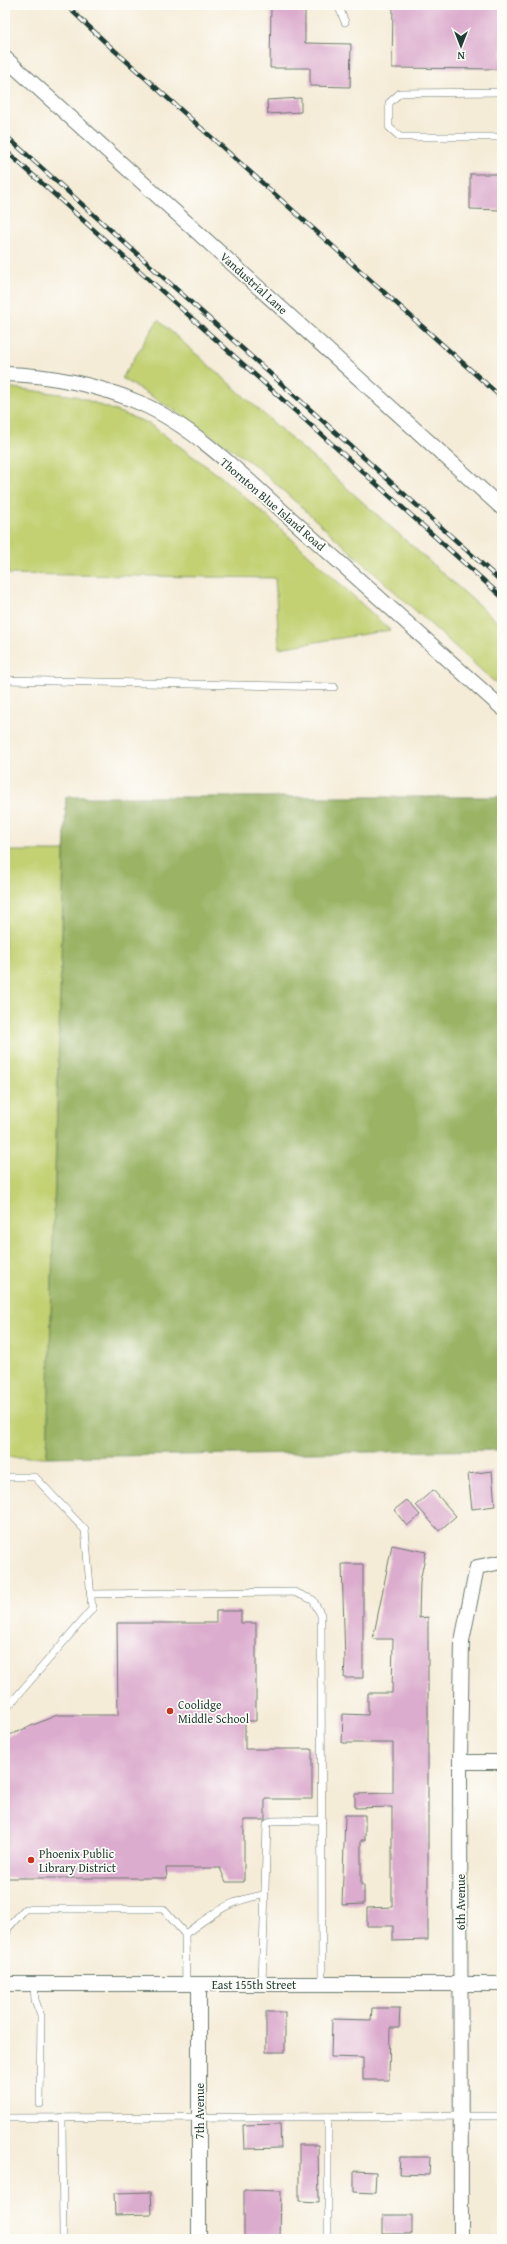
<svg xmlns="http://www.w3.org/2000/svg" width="507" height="2244" viewBox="0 0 507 2244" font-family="'Gentium Book Plus',serif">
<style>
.green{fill:#c3d173;stroke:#718754}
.forest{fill:#9ab365;stroke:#5c784c}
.building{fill:#dcacce}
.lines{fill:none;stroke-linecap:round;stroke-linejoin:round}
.lane-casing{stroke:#6a7a6d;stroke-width:8}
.street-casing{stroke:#6a7a6d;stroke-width:16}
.lane{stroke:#fff;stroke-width:7}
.street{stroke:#fff;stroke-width:14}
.rail-casing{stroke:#1f3d34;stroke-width:4.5}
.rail{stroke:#fdfcf7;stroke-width:3;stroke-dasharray:9;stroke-linecap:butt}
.poi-dot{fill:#c8321e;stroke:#fdfcf7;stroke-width:1.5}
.labels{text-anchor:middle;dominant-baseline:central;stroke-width:3.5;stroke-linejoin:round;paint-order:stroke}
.street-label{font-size:12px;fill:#1f3d34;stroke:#fdfcf7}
.poi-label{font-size:12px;fill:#1f3d34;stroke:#fdfcf7;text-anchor:start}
</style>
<rect width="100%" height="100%" fill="#fdfcf7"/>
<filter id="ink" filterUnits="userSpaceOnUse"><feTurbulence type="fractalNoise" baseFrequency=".025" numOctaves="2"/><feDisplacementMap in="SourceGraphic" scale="8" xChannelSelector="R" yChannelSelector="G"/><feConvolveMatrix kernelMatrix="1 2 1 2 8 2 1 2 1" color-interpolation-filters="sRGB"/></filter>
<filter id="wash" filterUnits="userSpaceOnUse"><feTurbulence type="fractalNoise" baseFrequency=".012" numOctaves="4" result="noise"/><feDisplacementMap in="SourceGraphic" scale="16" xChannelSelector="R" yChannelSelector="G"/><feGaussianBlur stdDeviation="0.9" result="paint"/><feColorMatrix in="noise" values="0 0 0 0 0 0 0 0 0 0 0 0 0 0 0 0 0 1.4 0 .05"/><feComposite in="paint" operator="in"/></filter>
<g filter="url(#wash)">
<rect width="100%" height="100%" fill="#f5ecd8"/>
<!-- green -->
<g class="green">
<polygon points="158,320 502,626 502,689 256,466 172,409 122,378"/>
<polygon points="5,387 76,396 148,423 221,477 268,517 390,630 279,648 275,578 5,574"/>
<polygon points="5,851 64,851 47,1457 5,1457"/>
</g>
<!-- forest -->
<polygon class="forest" points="66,797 502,797 502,1450 47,1457"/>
<g id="blocks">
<!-- building -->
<g class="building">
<polygon points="271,5 305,5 305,43 351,44 350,87 310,86 310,68 270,68"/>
<polygon points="393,5 502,5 502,69 392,68"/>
<polygon points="301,98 301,112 268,114 267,100"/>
<polygon points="470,174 502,174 502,210 470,209"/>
<polygon points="492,1471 495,1506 472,1509 468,1474"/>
<polygon points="433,1490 456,1516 439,1531 416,1505"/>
<polygon points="407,1500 420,1515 407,1526 394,1510"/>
<polygon points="392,1545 426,1552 420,1581 419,1618 428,1617 428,1940 393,1941 393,1926 367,1926 367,1908 392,1907 392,1807 355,1808 355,1794 393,1793 393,1743 342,1743 343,1714 368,1715 368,1693 392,1693 393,1639 373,1639"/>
<polygon points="342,1564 363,1564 363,1678 344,1678 345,1660"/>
<polygon points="216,1611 241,1611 241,1623 256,1623 256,1721 245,1721 245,1749 312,1749 312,1799 265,1799 265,1820 244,1820 244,1882 226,1882 220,1868 166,1868 167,1878 5,1878 5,1737 57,1715 118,1715 117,1623 216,1623"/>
<polygon points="345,1815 365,1815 365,1840 361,1840 361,1885 364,1885 364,1904 342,1905"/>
<polygon points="372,2008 400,2008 399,2028 390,2028 389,2080 363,2080 363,2058 331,2057 332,2019 371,2020"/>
<rect x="266" y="2012" width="19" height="40"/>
<polygon points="280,2124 281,2148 244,2149 243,2125"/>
<polygon points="299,2145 318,2145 319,2202 299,2201"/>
<polygon points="400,2157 430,2157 429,2175 399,2174"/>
<polygon points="354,2171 376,2172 375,2193 354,2192"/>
<polygon points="244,2190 281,2191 280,2239 244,2239"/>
<polygon points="151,2192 152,2214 115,2215 114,2193"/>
<rect x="383" y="2215" width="29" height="19"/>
</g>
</g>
</g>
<g filter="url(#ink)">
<use href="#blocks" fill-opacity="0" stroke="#6a7a6d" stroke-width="1"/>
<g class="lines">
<!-- lane casing -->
<g class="lane-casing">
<g id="lane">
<polyline points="338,5 345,22"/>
<polyline points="502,92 400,93 389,103 389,127 400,137 502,137"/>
<polyline points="5,680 334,687"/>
<polyline points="5,1477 35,1477 85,1530 92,1609 5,1710"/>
<polyline points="90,1594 294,1592 313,1600 321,1615 322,1984"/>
<path d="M 185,1934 C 213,1914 228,1900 264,1895"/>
<polyline points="5,1939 8,1928 25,1909 163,1909 185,1934 186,1984"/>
<polyline points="34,1984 35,2000 41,2016 40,2104"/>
<polyline points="262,1984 267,1824 272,1821 322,1820"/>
<polyline points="62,2117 63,2239"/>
<polyline points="328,2117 328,2239"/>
<polyline points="5,2118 502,2116"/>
</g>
</g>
<!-- street casing -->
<g class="street-casing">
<g id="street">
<polyline points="5,58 502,508"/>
<path d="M 5,374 C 50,375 99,385 140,403 C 199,429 250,483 298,525 C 366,586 434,647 502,708"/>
<polyline points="460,1762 502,1762"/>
<polyline points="5,1984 502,1984"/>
<polyline points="199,1984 199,2239"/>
<polyline points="461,2239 460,1762 462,1641 477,1567 502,1562"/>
</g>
</g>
<!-- lane -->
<use href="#lane" class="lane"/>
<!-- street -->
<use href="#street" class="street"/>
<!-- rail casing -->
<g class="rail-casing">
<g id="rail">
<polyline points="66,5 104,41 502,398"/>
<polyline points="5,135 502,582"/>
<polyline points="5,150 502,597"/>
</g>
</g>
<!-- rail -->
<use href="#rail" class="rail"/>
</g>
</g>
<!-- markers -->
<g class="poi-dot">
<circle cx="170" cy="1711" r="4"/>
<circle cx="31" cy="1860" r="4"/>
</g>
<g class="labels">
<!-- street labels -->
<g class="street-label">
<text transform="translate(254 283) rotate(42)">Vandustrial Lane</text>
<text transform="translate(273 504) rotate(41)">Thornton Blue Island Road</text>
<text transform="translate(460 1902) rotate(-90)">6th Avenue</text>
<text x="254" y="1984">East 155th Street</text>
<text transform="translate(199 2111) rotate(-90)">7th Avenue</text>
</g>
<!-- poi labels -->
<g class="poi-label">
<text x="178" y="1704">Coolidge<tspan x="178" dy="14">Middle School</tspan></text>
<text x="39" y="1853">Phoenix Public<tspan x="39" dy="14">Library District</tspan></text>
</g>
</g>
<!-- margin -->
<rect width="507" height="2244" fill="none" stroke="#fdfcf7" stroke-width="20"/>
<!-- north arrow -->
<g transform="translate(461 46) rotate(180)" stroke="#fdfcf7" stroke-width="3" paint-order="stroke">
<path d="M0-3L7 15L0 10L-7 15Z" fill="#1f3d34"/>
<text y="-6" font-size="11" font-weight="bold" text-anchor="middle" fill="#1f3d34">N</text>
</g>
</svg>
